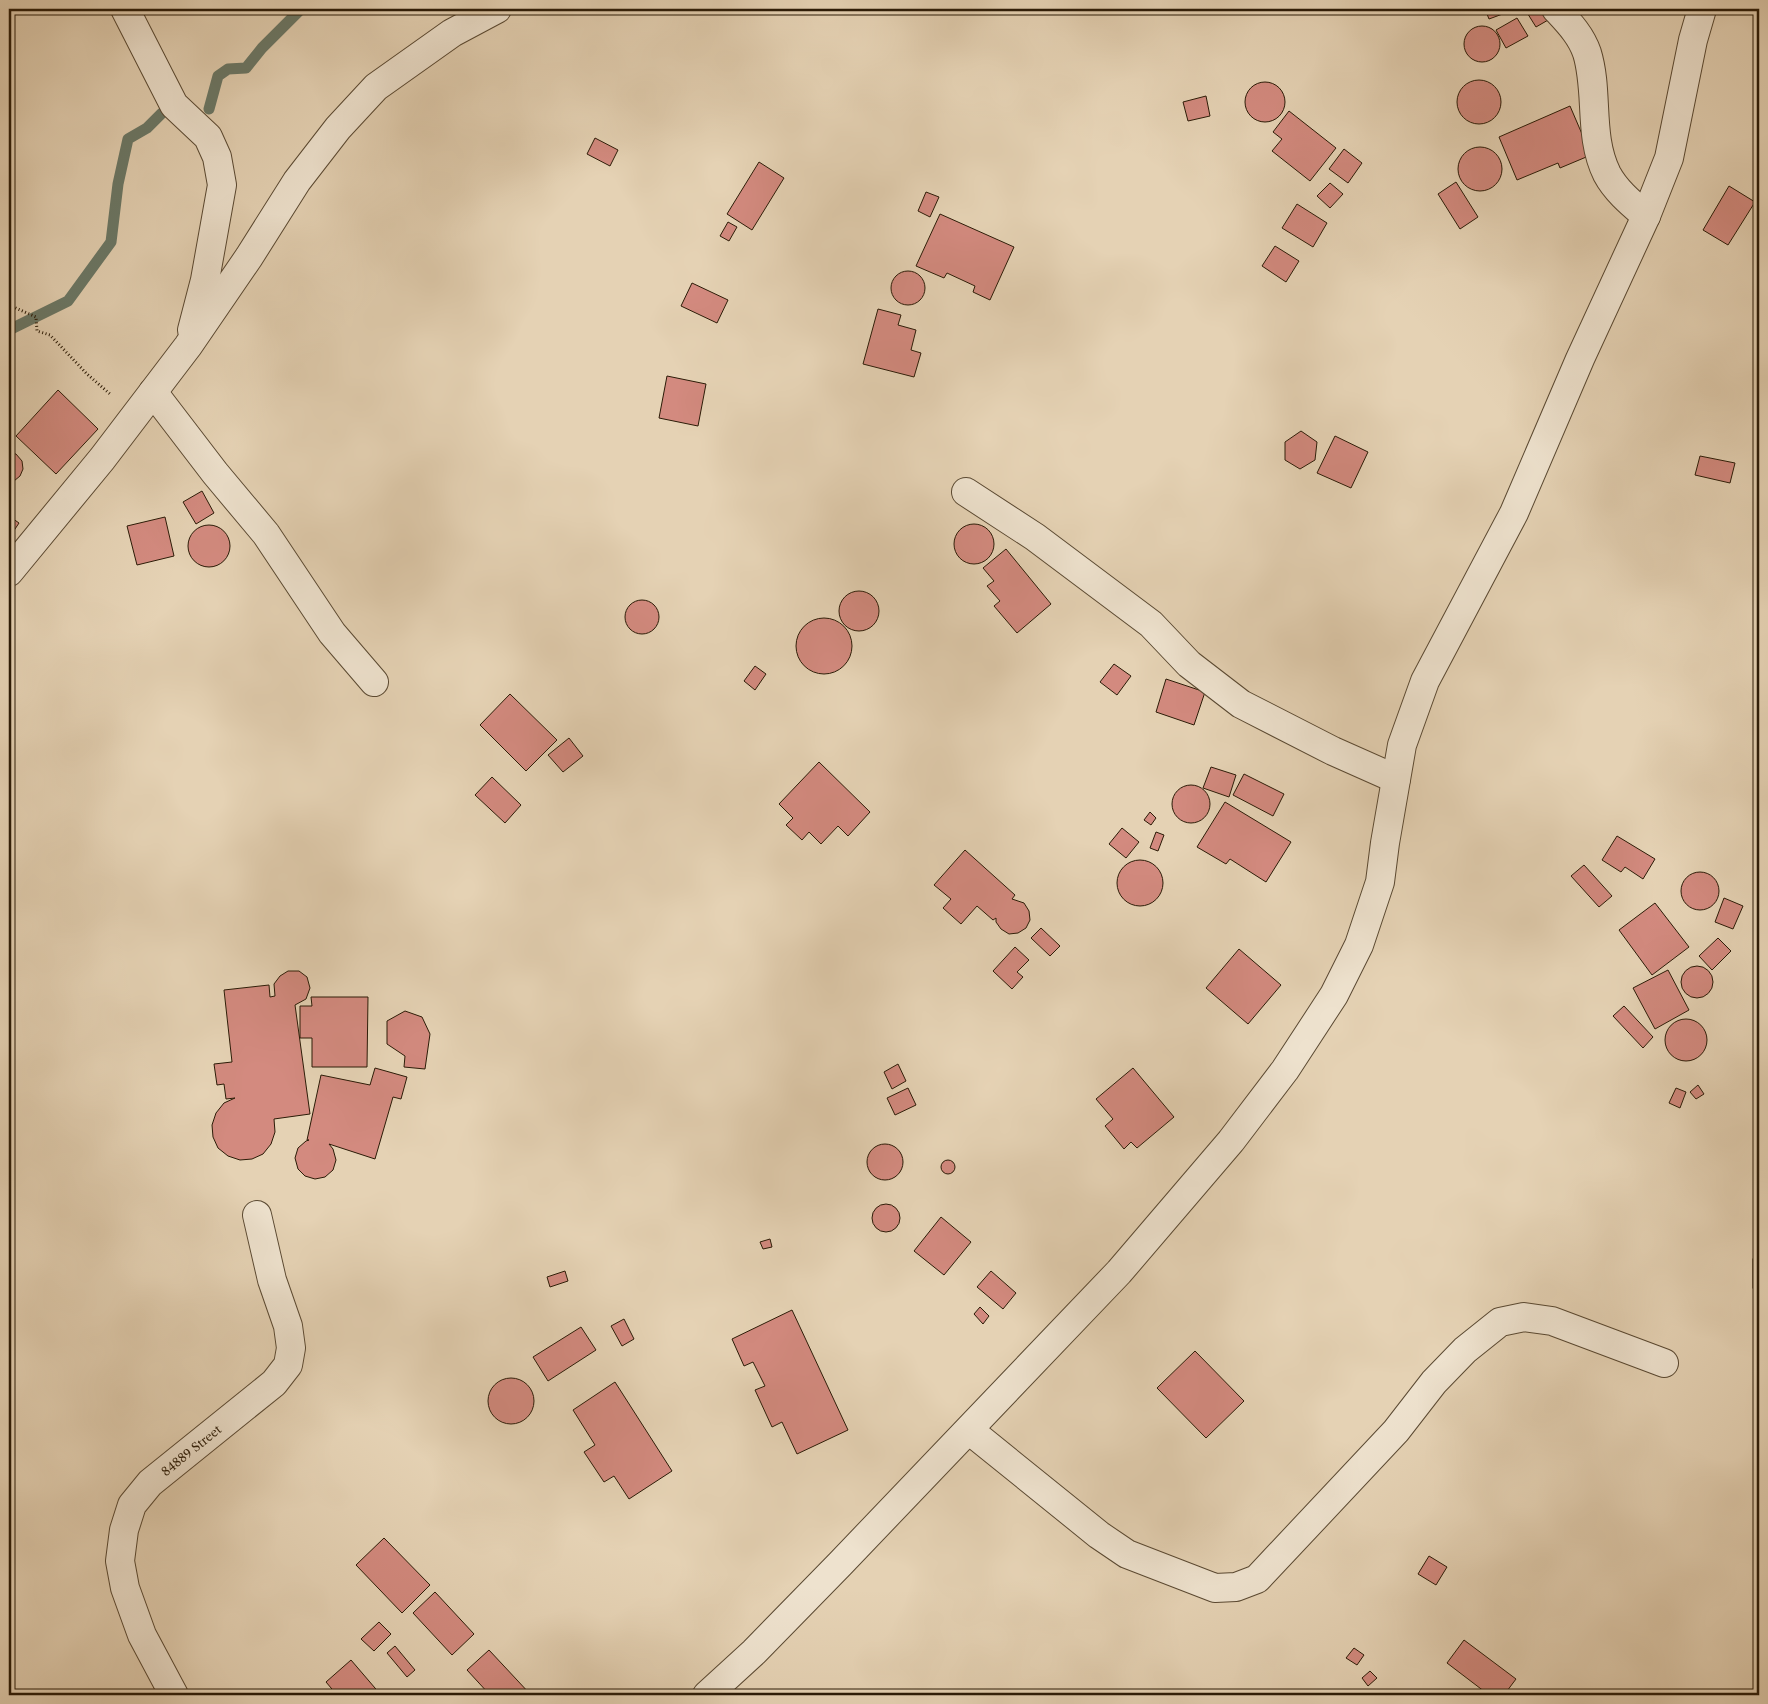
<svg xmlns="http://www.w3.org/2000/svg" width="1768" height="1704" viewBox="0 0 1768 1704" font-family="'Libre Caslon Text',serif">
<style>
.lines{fill:none;stroke-linecap:round;stroke-linejoin:round}
.stream{stroke:#6b7968;stroke-width:11}
.building{fill:#d38a7f;stroke:#2b1b07}
.minor-casing{stroke:#5a4932;stroke-width:30}
.path{stroke:#2b1b07;stroke-width:3;stroke-dasharray:1 2.5;stroke-linecap:butt}
.minor{stroke:#eee2ce;stroke-width:28}
.labels{text-anchor:middle;dominant-baseline:central;stroke-width:4;stroke-linejoin:round;paint-order:stroke}
.street-label{font-size:12px;fill:#2b1b07;stroke:#eee2ce}
</style>
<rect width="100%" height="100%" fill="#e5d2b4"/>
<filter id="stains"><feTurbulence type="fractalNoise" baseFrequency=".004" numOctaves="4"/><feColorMatrix values="0 0 0 0 .2 0 0 0 0 .09 0 0 0 0 .02 0 0 0 .5 -.17"/></filter>
<radialGradient id="worn" r=".72"><stop offset=".6" stop-color="#630" stop-opacity="0"/><stop offset="1" stop-color="#630" stop-opacity=".3"/></radialGradient>
<g class="lines">
<!-- stream -->
<g class="stream">
<polyline points="209,109 218,76 228,69 246,68 262,48 301,9"/>
<polyline points="9,330 68,301 111,242 118,184 128,139 147,128 162,113"/>
</g>
</g>
<!-- building -->
<g class="building">
<polygon points="1485,9 1507,9 1508,12 1489,19"/>
<polygon points="1530,9 1550,9 1555,16 1536,27 1526,11"/>
<polygon points="1517,18 1528,36 1506,48 1496,30"/>
<circle cx="1482" cy="44" r="18"/>
<circle cx="1479" cy="102" r="22"/>
<circle cx="1265" cy="102" r="20"/>
<polygon points="1206,96 1210,116 1188,121 1183,102"/>
<polygon points="1570,106 1591,155 1560,168 1558,163 1517,180 1499,137"/>
<polygon points="1289,111 1336,148 1310,181 1272,151 1282,139 1273,132"/>
<polygon points="595,138 618,150 610,166 587,154"/>
<circle cx="1480" cy="169" r="22"/>
<polygon points="1344,149 1362,163 1348,183 1329,169"/>
<polygon points="759,162 784,178 752,230 727,214"/>
<polygon points="1456,182 1478,217 1460,229 1438,194"/>
<polygon points="1330,183 1343,194 1330,208 1317,196"/>
<polygon points="1729,186 1755,202 1728,245 1703,230"/>
<polygon points="926,192 939,197 930,217 918,211"/>
<polygon points="1297,204 1327,223 1313,247 1282,228"/>
<polygon points="940,214 1014,247 990,300 973,292 975,286 947,273 944,278 916,266"/>
<polygon points="728,222 737,227 729,241 720,236"/>
<polygon points="1275,246 1299,261 1286,282 1262,266"/>
<circle cx="908" cy="288" r="17"/>
<polygon points="692,283 728,300 717,323 681,306"/>
<polygon points="878,309 901,315 898,325 916,330 911,350 921,353 914,377 863,364"/>
<polygon points="667,376 706,384 698,426 659,418"/>
<polygon points="58,390 98,429 56,474 16,436"/>
<polygon points="1301,431 1317,442 1315,460 1300,469 1285,460 1285,442"/>
<polygon points="1335,436 1368,452 1351,488 1317,473"/>
<polygon points="9,452 16,454 22,461 23,469 20,476 14,481 9,482"/>
<polygon points="1700,456 1735,463 1730,483 1695,475"/>
<polygon points="202,491 214,513 196,524 183,502"/>
<polygon points="9,516 19,523 11,535 9,534"/>
<polygon points="165,517 174,556 137,565 127,526"/>
<circle cx="974" cy="544" r="20"/>
<circle cx="209" cy="546" r="21"/>
<polygon points="1006,549 1051,604 1017,633 994,606 1000,601 987,586 994,581 983,568"/>
<circle cx="859" cy="611" r="20"/>
<circle cx="642" cy="617" r="17"/>
<circle cx="824" cy="646" r="28"/>
<polygon points="1114,664 1131,676 1117,695 1100,682"/>
<polygon points="755,666 766,674 755,690 744,681"/>
<polygon points="1166,679 1205,692 1194,725 1156,712"/>
<polygon points="510,694 557,740 526,771 480,725"/>
<polygon points="569,738 583,756 563,772 548,755"/>
<polygon points="819,762 870,812 848,836 838,826 821,844 809,832 802,840 786,825 793,818 779,804"/>
<polygon points="1211,767 1236,775 1229,797 1203,788"/>
<polygon points="1244,774 1284,794 1273,816 1233,795"/>
<polygon points="492,777 521,805 505,823 475,795"/>
<circle cx="1191" cy="804" r="19"/>
<polygon points="1225,802 1291,842 1266,882 1230,859 1226,864 1197,847"/>
<polygon points="1150,812 1156,818 1151,825 1144,820"/>
<polygon points="1122,828 1139,842 1126,858 1109,844"/>
<polygon points="1156,832 1164,835 1158,851 1150,848"/>
<polygon points="1617,836 1655,859 1643,879 1625,867 1621,872 1602,860"/>
<polygon points="965,850 1015,895 1012,899 1024,903 1029,911 1030,920 1026,928 1018,933 1009,934 1001,929 996,922 996,918 993,920 977,906 961,924 943,908 951,899 934,885"/>
<circle cx="1140" cy="883" r="23"/>
<polygon points="1584,865 1612,896 1599,907 1571,876"/>
<circle cx="1700" cy="891" r="19"/>
<polygon points="1724,898 1743,906 1733,929 1715,922"/>
<polygon points="1655,903 1689,947 1652,975 1619,930"/>
<polygon points="1041,928 1060,946 1050,956 1031,938"/>
<polygon points="1718,938 1731,951 1712,970 1699,956"/>
<polygon points="1015,947 1029,960 1017,972 1023,977 1012,989 993,971"/>
<polygon points="1239,949 1281,985 1248,1024 1206,988"/>
<circle cx="1697" cy="982" r="16"/>
<polygon points="1668,970 1689,1010 1655,1029 1633,988"/>
<polygon points="288,971 299,971 307,977 310,988 306,999 295,1005 310,1114 274,1119 275,1132 271,1144 263,1154 252,1159 240,1160 228,1156 218,1148 213,1137 212,1125 216,1113 224,1103 235,1098 226,1099 224,1084 217,1085 214,1064 232,1062 224,990 269,985 270,997 275,996 274,984 280,976"/>
<polygon points="311,997 368,997 367,1067 312,1067 312,1038 300,1038 300,1006 312,1006"/>
<polygon points="1624,1006 1653,1037 1643,1048 1613,1016"/>
<polygon points="405,1011 422,1017 430,1034 425,1069 404,1067 405,1056 387,1044 387,1021"/>
<circle cx="1686" cy="1040" r="21"/>
<polygon points="898,1064 906,1081 892,1089 884,1072"/>
<polygon points="375,1068 407,1077 401,1099 393,1097 375,1159 329,1144 333,1149 336,1160 333,1170 325,1177 315,1179 305,1176 298,1169 295,1158 298,1148 306,1141 309,1140 307,1140 321,1075 370,1085"/>
<polygon points="1133,1068 1174,1117 1137,1148 1131,1142 1124,1149 1105,1126 1113,1119 1096,1099"/>
<polygon points="1698,1085 1704,1094 1696,1099 1690,1092"/>
<polygon points="908,1088 916,1105 895,1115 887,1098"/>
<polygon points="1676,1088 1686,1092 1680,1108 1669,1103"/>
<circle cx="885" cy="1162" r="18"/>
<circle cx="948" cy="1167" r="7"/>
<circle cx="886" cy="1218" r="14"/>
<polygon points="941,1217 971,1242 944,1275 914,1251"/>
<polygon points="770,1239 772,1247 763,1249 760,1242"/>
<rect x="1753" y="1259" width="6" height="29"/>
<polygon points="565,1271 568,1281 550,1287 547,1277"/>
<polygon points="991,1271 1016,1293 1003,1309 977,1287"/>
<polygon points="980,1307 989,1316 983,1324 974,1314"/>
<polygon points="1754,1307 1759,1307 1759,1334 1755,1334"/>
<polygon points="792,1310 848,1430 797,1454 782,1422 772,1427 755,1390 765,1386 753,1362 744,1366 732,1339"/>
<polygon points="624,1319 634,1339 622,1346 611,1326"/>
<polygon points="581,1327 596,1350 548,1381 533,1357"/>
<polygon points="1195,1351 1244,1401 1206,1438 1157,1388"/>
<circle cx="511" cy="1401" r="23"/>
<polygon points="615,1382 672,1471 629,1499 614,1476 604,1482 584,1452 595,1445 573,1410"/>
<polygon points="384,1538 430,1585 402,1613 356,1565"/>
<polygon points="1429,1556 1447,1567 1436,1585 1418,1574"/>
<polygon points="435,1592 474,1634 452,1655 413,1613"/>
<polygon points="379,1622 391,1634 374,1651 361,1639"/>
<polygon points="1464,1640 1516,1679 1504,1695 1489,1695 1447,1663"/>
<polygon points="395,1646 415,1670 407,1677 387,1653"/>
<polygon points="1354,1648 1364,1655 1357,1665 1346,1658"/>
<polygon points="489,1650 531,1695 490,1695 467,1670"/>
<polygon points="351,1660 381,1695 337,1695 326,1682"/>
<polygon points="1370,1671 1377,1678 1368,1686 1362,1678"/>
</g>
<g class="lines">
<!-- minor casing -->
<g class="minor-casing">
<g id="minor">
<polyline points="125,9 174,105 208,137 217,157 222,185 205,280 192,330"/>
<path d="M 1556,9 C 1568,22 1581,35 1587,53 C 1599,92 1588,136 1607,174 C 1616,191 1632,204 1646,216"/>
<polyline points="153,392 215,473 266,534 332,633 374,682"/>
<polyline points="966,492 1035,537 1151,624 1189,664 1241,704 1333,751 1396,779"/>
<polyline points="9,572 102,459 188,346 249,257 297,181 338,128 376,87 452,33 497,9"/>
<polyline points="969,1430 1099,1535 1127,1554 1215,1588 1236,1587 1257,1579 1396,1431 1434,1382 1465,1350 1500,1322 1524,1317 1552,1321 1664,1363"/>
<path id="s1" d="M 174,1695 L 142,1635 L 125,1588 L 120,1561 L 124,1530 L 132,1505 L 150,1483 L 274,1383 L 288,1365 L 291,1348 L 288,1326 L 272,1280 L 257,1215"/>
<polyline points="707,1695 754,1652 840,1564 1119,1272 1231,1141 1285,1070 1334,995 1359,945 1380,882 1385,843 1402,745 1425,681 1514,513 1580,359 1646,216 1669,158 1693,40 1702,9"/>
</g>
</g>
<!-- path -->
<polyline class="path" points="9,305 36,317 37,331 50,335 87,374 110,394"/>
<!-- minor -->
<use href="#minor" class="minor"/>
</g>
<g class="labels">
<!-- street labels -->
<g class="street-label">
<text stroke="none"><textPath href="#s1" startOffset="284">84889 Street</textPath></text>
</g>
</g>
<!-- margin -->
<rect width="1768" height="1704" fill="none" stroke="#e5d2b4" stroke-width="30"/>
<rect x="10" y="10" width="1748" height="1684" fill="none" stroke="#2b1b07" stroke-width="2.5"/>
<rect x="15" y="15" width="1738" height="1674" fill="none" stroke="#2b1b07"/>
<rect width="100%" height="100%" filter="url(#stains)"/>
<rect width="100%" height="100%" fill="url(#worn)"/>
</svg>
